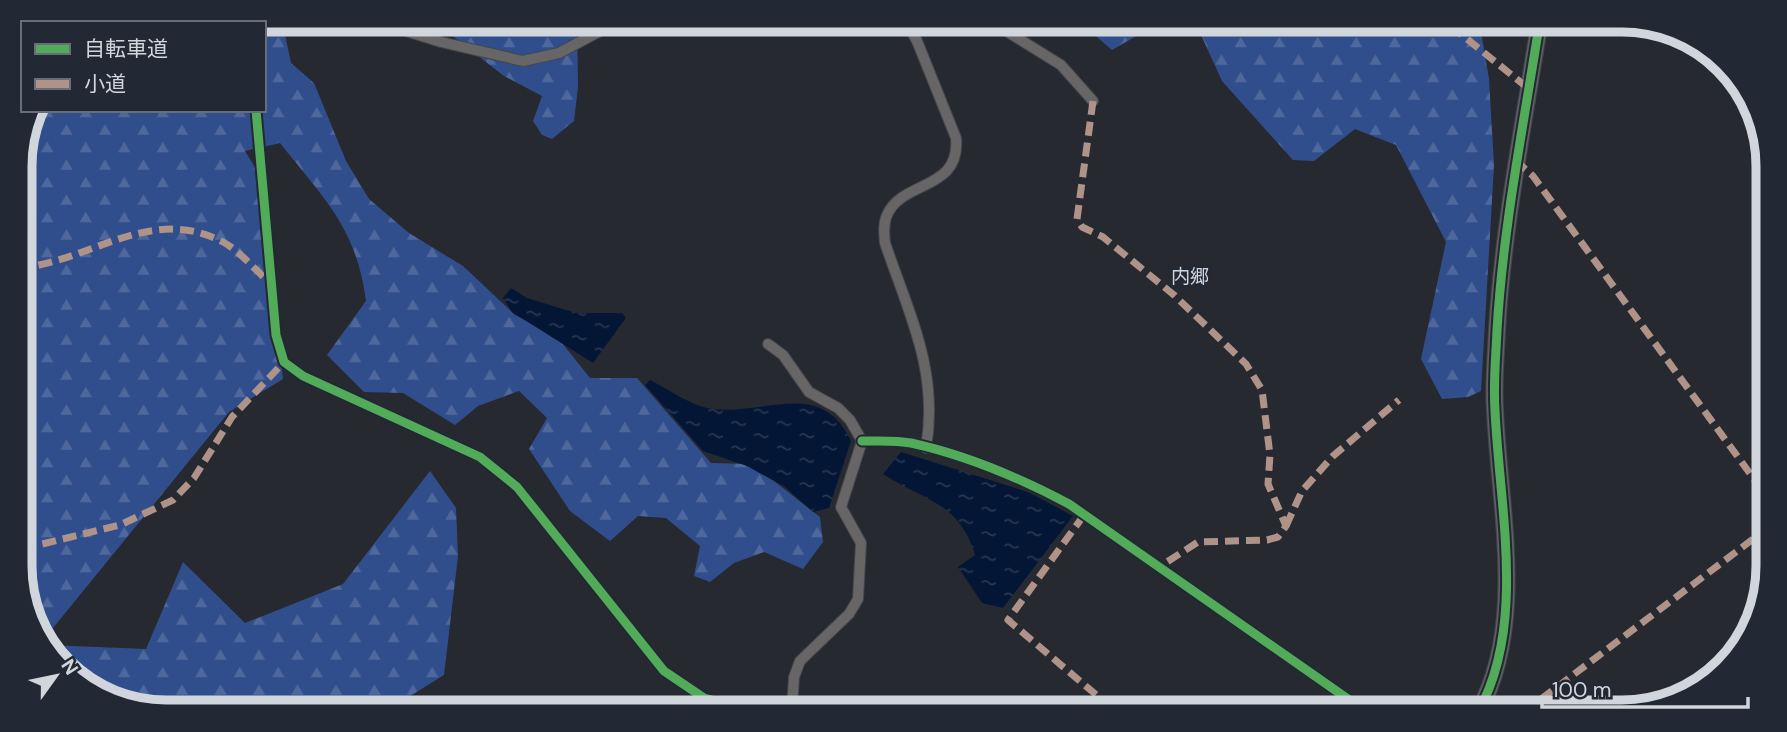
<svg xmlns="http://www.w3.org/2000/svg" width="1787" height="732" viewBox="0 0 1787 732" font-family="'DM Sans','Noto Sans JP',sans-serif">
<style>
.forest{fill:url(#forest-firs)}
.water{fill:url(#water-ripples)}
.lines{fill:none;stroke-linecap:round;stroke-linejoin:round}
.street-casing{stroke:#42464b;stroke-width:12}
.secondary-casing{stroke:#42464b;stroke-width:18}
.street{stroke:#676566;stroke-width:10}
.secondary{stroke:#605f62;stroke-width:16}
.quiet{stroke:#af9288;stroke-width:7;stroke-dasharray:14 7;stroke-linecap:butt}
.cycleway-casing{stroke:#222834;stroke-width:13}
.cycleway{stroke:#51ab58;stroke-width:9}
.labels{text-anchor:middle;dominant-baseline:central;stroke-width:6;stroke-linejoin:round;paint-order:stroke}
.neighbourhood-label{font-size:19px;fill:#d1d6dd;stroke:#222834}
.rim{fill:none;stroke:#d1d6dd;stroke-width:9}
</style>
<defs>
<pattern id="forest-firs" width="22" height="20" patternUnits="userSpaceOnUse" patternTransform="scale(1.75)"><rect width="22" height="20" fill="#314e8c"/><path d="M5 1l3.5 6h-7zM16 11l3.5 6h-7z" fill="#4e679c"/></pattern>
<pattern id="water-ripples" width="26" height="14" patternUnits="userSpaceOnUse" patternTransform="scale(1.75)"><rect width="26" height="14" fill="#041635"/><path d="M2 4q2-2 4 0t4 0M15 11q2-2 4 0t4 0" fill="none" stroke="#283752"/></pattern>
</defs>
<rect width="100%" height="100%" fill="#262930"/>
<!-- forest -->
<g class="forest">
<path d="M 165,19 L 282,20 L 291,63 L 314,83 L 346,161 L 369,199 L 409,233 L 463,266 L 515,315 L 558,338 L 590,378 L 637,378 L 711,463 L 752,464 L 820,517 L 823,542 L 803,569 L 764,552 L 734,563 L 710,582 L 694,576 L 700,546 L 666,518 L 638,516 L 610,541 L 570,511 L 529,449 L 547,418 L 519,391 L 478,406 L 455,425 L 403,393 L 364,392 L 327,355 L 366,301 C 356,227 325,200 280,143 L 245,151 L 261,177 L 283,379 L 229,412 L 44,639 L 22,595 L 20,155 L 32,110 L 264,110 L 264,23 L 148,23 Z"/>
<polygon points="411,21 577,21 578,87 574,121 552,139 542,135 533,121 542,96 504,76 450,34"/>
<polygon points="1082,24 1157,24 1112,50"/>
<polygon points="1183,25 1480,26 1489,79 1494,165 1481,391 1468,397 1442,399 1421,359 1446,242 1396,145 1355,129 1314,161 1293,160 1222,81 1201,35"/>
<polygon points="430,471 456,508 458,556 444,675 394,706 118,705 55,663 47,645 146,649 183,562 245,623 343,584"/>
</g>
<!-- water -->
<g class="water">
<polygon points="511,288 527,298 576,313 622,313 626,318 593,363 512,312 503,298"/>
<path d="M 650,380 C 668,389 693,407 713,409 C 767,415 821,378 851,441 L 829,508 L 813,512 L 785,487 L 747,466 L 703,451 L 645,385 Z"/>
<path d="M 901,452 L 1028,492 L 1073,516 L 1003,608 L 982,603 L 958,567 L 975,555 C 960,502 922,500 883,474 Z"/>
</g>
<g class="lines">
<!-- street casing -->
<g class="street-casing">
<g id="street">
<polyline points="371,20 441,42 523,61 559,53 617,22"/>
<polyline points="169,23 202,19"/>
<polyline points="264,23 264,20"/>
<path d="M 907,23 L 917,41 L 956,138 C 961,191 902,180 887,215 C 883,224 884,234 885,243 C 909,314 939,371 926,448"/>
<polyline points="995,24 1061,65 1093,101"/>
<polyline points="256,110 276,335 284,362 303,376 480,457 517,487 664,671 704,698 744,708"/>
<polyline points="768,344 783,355 809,392 838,408 850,420 862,441"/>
<path d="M 862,441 C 878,441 896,440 911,443 C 966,455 1020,478 1069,504 L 1365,711"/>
<polyline points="792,708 794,677 800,661 849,614 858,599 861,543 841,507 862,441"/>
</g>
</g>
<!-- secondary casing -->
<g class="secondary-casing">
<path id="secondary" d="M 1478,712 C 1527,625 1499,505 1495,410 C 1493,384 1496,356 1497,330 C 1503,228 1523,128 1539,26"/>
</g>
<!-- street -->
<use href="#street" class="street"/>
<!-- secondary -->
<use href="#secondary" class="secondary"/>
<!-- quiet -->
<g class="quiet">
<polyline points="1451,26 1529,89"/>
<polyline points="1093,101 1077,219 1082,227 1103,237 1174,295 1246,364 1262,390 1270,455 1268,484 1286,526 1278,537 1267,540 1198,542 1159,567"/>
<polyline points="1515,160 1533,176 1762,490"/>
<path d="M 20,257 L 35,266 C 101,253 156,207 223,242 C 240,251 257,272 272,285"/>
<polyline points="1084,515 1008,620 1114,710"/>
<polyline points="1286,526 1302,491 1333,456 1399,400"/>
<polyline points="22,549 120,525 173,500 194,478 232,417 284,362"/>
<polyline points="1524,712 1761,533"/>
</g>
<!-- cycleway casing -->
<g class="cycleway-casing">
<g id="cycleway">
<polyline points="256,110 276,335 284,362 303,376 480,457 517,487 664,671 704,698 744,708"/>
<path d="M 862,441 C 878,441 896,440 911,443 C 966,455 1020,478 1069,504 L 1365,711"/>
<path d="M 1478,712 C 1527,625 1499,505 1495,410 C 1493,384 1496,356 1497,330 C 1503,228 1523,128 1539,26"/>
</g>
</g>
<!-- cycleway -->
<use href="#cycleway" class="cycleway"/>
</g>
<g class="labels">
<!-- neighbourhood labels -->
<g class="neighbourhood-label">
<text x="1190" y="276">内郷</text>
</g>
</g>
<!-- crop -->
<path d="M0 0H1787V732H0ZM166 32H1622A134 134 0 0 1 1756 166V566A134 134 0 0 1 1622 700H166A134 134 0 0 1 32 566V166A134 134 0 0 1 166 32Z" fill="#222834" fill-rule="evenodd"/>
<path class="rim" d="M166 32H1622A134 134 0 0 1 1756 166V566A134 134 0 0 1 1622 700H166A134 134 0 0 1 32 566V166A134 134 0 0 1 166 32Z"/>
<!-- legend -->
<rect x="21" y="21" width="245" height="91" fill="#222834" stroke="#686e78" stroke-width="2"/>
<rect x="35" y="44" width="35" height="10" fill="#51ab58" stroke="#686e78" stroke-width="2"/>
<text x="84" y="56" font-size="21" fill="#d1d6dd">自転車道</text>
<rect x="35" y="79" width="35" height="10" fill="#af9288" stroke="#686e78" stroke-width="2"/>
<text x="84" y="91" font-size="21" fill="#d1d6dd">小道</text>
<!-- north arrow -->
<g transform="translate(56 676) rotate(57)" stroke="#222834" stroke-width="5" paint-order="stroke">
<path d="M0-5L12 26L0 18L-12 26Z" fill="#d1d6dd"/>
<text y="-10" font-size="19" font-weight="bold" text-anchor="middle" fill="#d1d6dd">N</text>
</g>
<!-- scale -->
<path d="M1542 697v10h206v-10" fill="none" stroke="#d1d6dd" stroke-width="3.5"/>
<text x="1552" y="697" font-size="21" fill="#d1d6dd" stroke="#222834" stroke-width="5" paint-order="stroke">100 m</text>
</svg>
